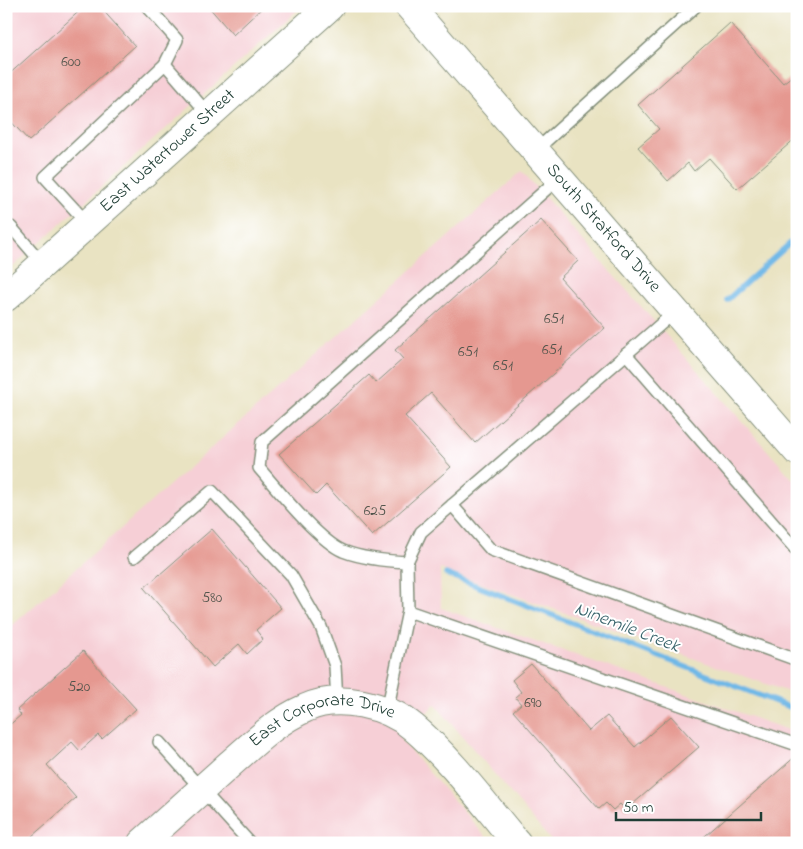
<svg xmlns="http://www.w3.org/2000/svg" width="803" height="849" viewBox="0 0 803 849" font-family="'Indie Flower',sans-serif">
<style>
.built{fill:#f6cfd6}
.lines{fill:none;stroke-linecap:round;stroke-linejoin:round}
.stream{stroke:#6fb8e7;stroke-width:5.5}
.building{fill:#e59890}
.lane-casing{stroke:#84907b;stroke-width:14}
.secondary-casing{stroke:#84907b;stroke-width:30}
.lane{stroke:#fff;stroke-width:11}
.secondary{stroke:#fff;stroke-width:28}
.labels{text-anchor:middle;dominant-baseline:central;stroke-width:4;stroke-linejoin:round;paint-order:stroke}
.number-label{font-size:15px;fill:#50544b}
.street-label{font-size:18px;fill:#1f3d34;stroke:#fff}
.water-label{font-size:19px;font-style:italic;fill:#37626a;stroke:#fff}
</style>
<rect width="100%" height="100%" fill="#fff"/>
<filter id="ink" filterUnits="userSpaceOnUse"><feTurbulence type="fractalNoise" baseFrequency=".02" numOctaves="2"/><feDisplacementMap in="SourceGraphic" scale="10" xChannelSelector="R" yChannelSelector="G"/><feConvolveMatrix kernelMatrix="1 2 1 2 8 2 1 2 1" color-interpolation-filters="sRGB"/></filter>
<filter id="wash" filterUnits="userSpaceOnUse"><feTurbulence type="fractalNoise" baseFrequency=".0096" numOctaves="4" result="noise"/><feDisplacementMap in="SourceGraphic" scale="20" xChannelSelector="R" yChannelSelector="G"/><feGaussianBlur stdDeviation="1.12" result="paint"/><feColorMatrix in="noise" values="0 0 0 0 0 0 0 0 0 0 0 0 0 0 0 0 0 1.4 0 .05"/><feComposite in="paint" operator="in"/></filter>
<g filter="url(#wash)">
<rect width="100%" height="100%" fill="#e9e3c2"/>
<!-- built -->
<g class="built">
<polygon points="6,6 302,6 6,273"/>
<polygon points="522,171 797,484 797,695 440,569 441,608 797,733 797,843 553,843 435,704 401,740 491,843 6,843 6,631"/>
</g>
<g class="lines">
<!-- stream -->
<g class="stream">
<polyline points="727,300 797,237"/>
<polyline points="446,574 797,710"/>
</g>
</g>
<g id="blocks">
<!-- building -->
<g class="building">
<polygon points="85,6 99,6 135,46 29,141 6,116 6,77"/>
<polygon points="208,6 264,6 233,35"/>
<polygon points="730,23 783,83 797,72 797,137 737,189 709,158 694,171 688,163 668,181 638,147 659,129 638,105"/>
<polygon points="541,220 578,261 560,278 605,328 475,443 431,393 405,416 451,467 372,536 326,485 316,495 279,454 369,375 376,383 403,359 395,350"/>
<polygon points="212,529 281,608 256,630 263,639 247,654 239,644 213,667 144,588"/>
<polygon points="83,651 136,709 102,739 98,735 80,751 72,742 47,765 76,798 24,843 6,843 6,728 21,715 17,710"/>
<polygon points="531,664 589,731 607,716 635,747 671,716 699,747 626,810 620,804 613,810 606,803 599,809 513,711 521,704 515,697 521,692 512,680"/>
<polygon points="797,755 797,843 697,843"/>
</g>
</g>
</g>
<g filter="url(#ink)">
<use href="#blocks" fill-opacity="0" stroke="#84907b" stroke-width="1"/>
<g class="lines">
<!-- lane casing -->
<g class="lane-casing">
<g id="lane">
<polyline points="147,6 177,40 165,64"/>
<polyline points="535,151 696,6"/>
<polyline points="88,224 45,177 165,64 209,115"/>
<polyline points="6,231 11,227 43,264"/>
<polyline points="626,354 797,551"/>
<polyline points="452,505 491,550 797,660"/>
<polyline points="134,557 212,491 291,575 321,627 335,666 337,702"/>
<path d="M 407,562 C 385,561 364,559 343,551 C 318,540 278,490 259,468 L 262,442 L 559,178"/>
<polyline points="408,611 407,562 421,532 676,311"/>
<polyline points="387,711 408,611 797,745"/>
<polyline points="159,742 249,842"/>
</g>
</g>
<!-- secondary casing -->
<g class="secondary-casing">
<g id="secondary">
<path id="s1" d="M 409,6 L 797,451"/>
<path id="s2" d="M 6,297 L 330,6"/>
<path id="s3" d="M 142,843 C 171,817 201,790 230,764 C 254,743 276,721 306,708 C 338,693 387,705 413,727 C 452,760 484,804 517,843"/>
</g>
</g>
<!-- lane -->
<use href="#lane" class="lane"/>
<!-- secondary -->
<use href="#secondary" class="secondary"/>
</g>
</g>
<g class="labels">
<!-- number labels -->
<g class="number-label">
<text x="71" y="62">600</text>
<text x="554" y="319">651</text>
<text x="552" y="350">651</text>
<text x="468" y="352">651</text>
<text x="503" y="366">651</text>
<text x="375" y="511">625</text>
<text x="212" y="598">580</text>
<text x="79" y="687">520</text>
<text x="533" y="703">690</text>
</g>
<!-- street labels -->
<g class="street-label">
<text stroke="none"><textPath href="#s2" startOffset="218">East Watertower Street</textPath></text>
<text stroke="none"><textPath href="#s1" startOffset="295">South Stratford Drive</textPath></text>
<text stroke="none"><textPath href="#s3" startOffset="226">East Corporate Drive</textPath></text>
</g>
<!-- water labels -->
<g class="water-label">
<text transform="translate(627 628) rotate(21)">Ninemile Creek</text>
</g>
</g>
<!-- margin -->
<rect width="803" height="849" fill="none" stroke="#fff" stroke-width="25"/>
<!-- scale -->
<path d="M616 812v8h145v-8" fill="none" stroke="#1f3d34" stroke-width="2.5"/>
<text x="623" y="812" font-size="15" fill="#1f3d34" stroke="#ffffff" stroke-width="4" paint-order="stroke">50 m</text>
</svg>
